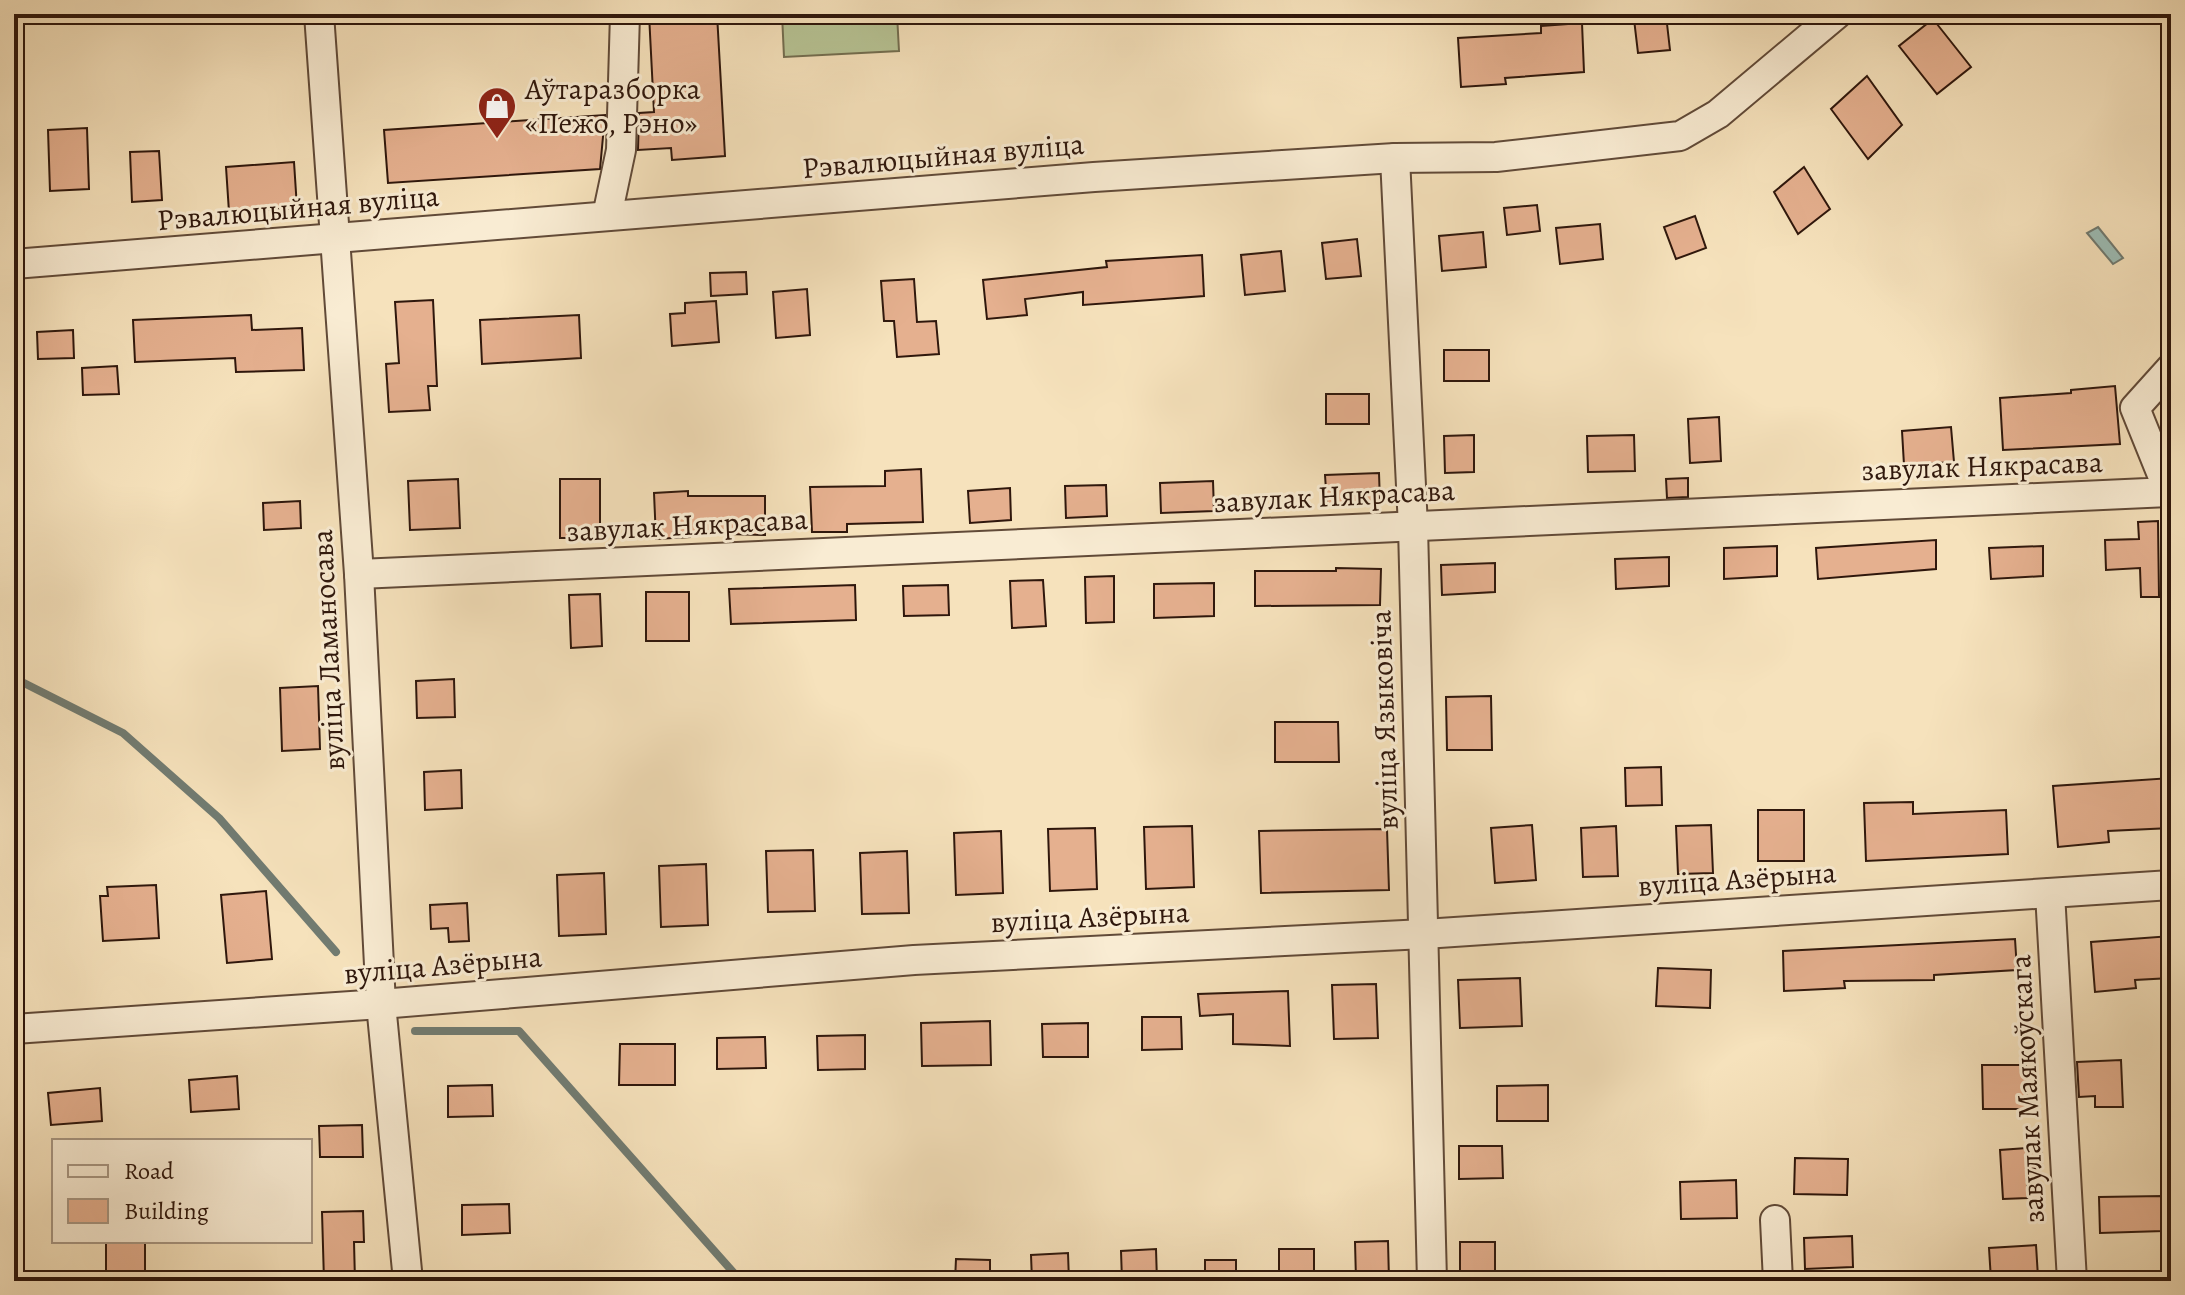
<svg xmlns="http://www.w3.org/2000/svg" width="2185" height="1295" viewBox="0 0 2185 1295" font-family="Alegreya,serif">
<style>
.green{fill:#b7c495;stroke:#736e50;stroke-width:2}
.water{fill:#9dbdb5;stroke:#717b71;stroke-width:2}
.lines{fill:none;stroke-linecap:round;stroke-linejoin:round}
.stream{stroke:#717b71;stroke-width:8}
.building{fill:#e5b08f;stroke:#2f170c;stroke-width:2}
.minor-casing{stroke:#614a38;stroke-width:32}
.minor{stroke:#f9ecd3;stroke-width:28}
.labels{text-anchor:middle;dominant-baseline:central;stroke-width:6;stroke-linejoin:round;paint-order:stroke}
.poi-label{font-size:30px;fill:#2f170c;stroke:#f9ecd3;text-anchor:start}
.street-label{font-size:30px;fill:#2f170c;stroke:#f9ecd3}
</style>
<rect width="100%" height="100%" fill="#f6e2bc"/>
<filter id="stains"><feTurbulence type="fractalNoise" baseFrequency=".0025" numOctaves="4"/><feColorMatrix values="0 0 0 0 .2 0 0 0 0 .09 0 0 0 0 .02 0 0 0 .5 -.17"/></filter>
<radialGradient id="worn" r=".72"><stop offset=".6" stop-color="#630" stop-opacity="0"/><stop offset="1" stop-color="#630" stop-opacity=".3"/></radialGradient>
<!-- green -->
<polygon class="green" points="782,14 897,14 899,51 784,57"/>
<!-- water -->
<polygon class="water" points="2098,227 2123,258 2113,264 2087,233"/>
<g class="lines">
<!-- stream -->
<g class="stream">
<polyline points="14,678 123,733 219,818 336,952"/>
<polyline points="415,1031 519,1031 741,1281"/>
</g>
</g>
<!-- building -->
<g class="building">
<polygon points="649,14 717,14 725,156 672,160 671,148 638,150 639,113 654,112"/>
<polygon points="1666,15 1670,50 1638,53 1634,19"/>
<polygon points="1933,19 1971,67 1937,94 1899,46"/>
<polygon points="1582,23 1584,72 1505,78 1506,84 1461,87 1458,38 1541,33 1541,26"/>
<polygon points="1867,76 1902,125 1868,159 1831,109"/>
<polygon points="605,115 600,169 388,183 384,130"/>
<polygon points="87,128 89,189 50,191 48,130"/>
<polygon points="159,151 162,200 132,202 130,152"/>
<polygon points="294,162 297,208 229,212 226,167"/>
<polygon points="1804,167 1830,209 1798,234 1774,192"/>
<polygon points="1537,205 1540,231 1507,235 1504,208"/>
<polygon points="1695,216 1706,248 1676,259 1664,227"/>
<polygon points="1600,224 1603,259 1560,264 1556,228"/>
<polygon points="1483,232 1486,267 1442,271 1439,236"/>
<polygon points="1357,239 1361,276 1326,279 1322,243"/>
<polygon points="1281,251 1285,291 1245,295 1241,255"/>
<polygon points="1202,255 1204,296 1083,305 1083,292 1025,299 1027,315 987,319 983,280 1107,267 1106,261"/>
<polygon points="746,272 747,294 711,296 710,273"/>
<polygon points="914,279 917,322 936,321 939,354 897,357 894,321 884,321 881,281"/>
<polygon points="807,289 810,335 776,338 773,292"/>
<polygon points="433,300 437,386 428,386 430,410 389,412 386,364 399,363 395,302"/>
<polygon points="716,301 719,342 672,346 670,314 685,313 685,303"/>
<polygon points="251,315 252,330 302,328 304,370 236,372 235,358 135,362 133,320"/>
<polygon points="579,315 581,358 482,364 480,320"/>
<polygon points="73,330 74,358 38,359 37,332"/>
<rect x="1444" y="350" width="45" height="31"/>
<polygon points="117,366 119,394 83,395 82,368"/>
<polygon points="2115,386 2120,444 2003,450 2000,398 2071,393 2071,390"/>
<rect x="1326" y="394" width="43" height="30"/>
<polygon points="1719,417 1721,461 1690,463 1688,419"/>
<polygon points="1951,427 1954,462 1904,465 1902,431"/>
<polygon points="1474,435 1474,472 1445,473 1444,436"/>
<polygon points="1634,435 1635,471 1588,472 1587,436"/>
<polygon points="921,469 923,522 847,524 847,532 812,532 810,487 885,486 885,471"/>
<polygon points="1379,473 1380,503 1327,505 1325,475"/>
<polygon points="1688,478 1688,497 1667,498 1666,479"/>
<polygon points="458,479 460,528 410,530 408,481"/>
<rect x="560" y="479" width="40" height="59"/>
<polygon points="1213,481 1214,511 1161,513 1160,483"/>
<polygon points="1106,485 1107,516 1066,518 1065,486"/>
<polygon points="1010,488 1011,520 970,523 968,491"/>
<polygon points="688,491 688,496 765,496 765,535 690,533 690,537 656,539 654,493"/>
<polygon points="300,501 301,528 264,530 263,503"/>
<polygon points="2158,521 2159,597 2141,597 2140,568 2106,570 2105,540 2139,539 2138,522"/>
<polygon points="1936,540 1936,569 1818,579 1816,548"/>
<polygon points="1777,546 1777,576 1724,579 1724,548"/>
<polygon points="2043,546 2043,576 1991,579 1989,548"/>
<polygon points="1669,557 1669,586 1616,589 1615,559"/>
<polygon points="1495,563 1495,592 1442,595 1441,565"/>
<polygon points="1336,568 1381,569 1380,605 1255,606 1255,571 1336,571"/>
<polygon points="1114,576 1114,622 1086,623 1085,577"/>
<polygon points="1043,580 1046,626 1012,628 1010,581"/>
<polygon points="1214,583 1214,616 1154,618 1154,584"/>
<polygon points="855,585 856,620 731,624 729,589"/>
<polygon points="948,585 949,615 904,616 903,586"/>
<rect x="646" y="592" width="43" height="49"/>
<polygon points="600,594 602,646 571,648 569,595"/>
<polygon points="454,679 455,717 417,718 416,681"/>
<polygon points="318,686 320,749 282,751 280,688"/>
<polygon points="1491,696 1492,750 1447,750 1446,697"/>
<polygon points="1275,722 1338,722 1339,762 1275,762"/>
<polygon points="1661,767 1662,805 1626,806 1625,768"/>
<polygon points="461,770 462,808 425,810 424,772"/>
<polygon points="2171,778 2171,828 2108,831 2109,842 2058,847 2053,786"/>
<polygon points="1913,802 1913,814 2006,810 2008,854 1866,861 1864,803"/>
<rect x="1758" y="810" width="46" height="51"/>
<polygon points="1532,825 1536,880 1495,883 1491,828"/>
<polygon points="1711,825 1713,873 1678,874 1676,826"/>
<polygon points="1192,826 1194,887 1146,889 1144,827"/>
<polygon points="1616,826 1618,876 1583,877 1581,828"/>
<polygon points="1095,828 1097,889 1050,891 1048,829"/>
<polygon points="1387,829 1389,890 1261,893 1259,831"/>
<polygon points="1001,831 1003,893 956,895 954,833"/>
<polygon points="813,850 815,911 768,912 766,851"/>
<polygon points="907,851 909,913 862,914 860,853"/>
<polygon points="706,864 708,925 661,927 659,866"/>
<polygon points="604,873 606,934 559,936 557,875"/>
<polygon points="156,885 159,938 103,941 100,896 108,896 107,887"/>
<polygon points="266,891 272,959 227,963 221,895"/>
<polygon points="467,903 469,941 449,942 448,928 431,929 430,905"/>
<polygon points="2171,936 2171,978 2135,980 2136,988 2095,992 2091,942"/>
<polygon points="2015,939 2017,970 1934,975 1934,980 1844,981 1845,988 1784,991 1783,951"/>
<polygon points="1658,968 1711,970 1710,1008 1656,1006"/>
<polygon points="1520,978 1522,1026 1460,1028 1458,980"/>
<polygon points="1376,984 1378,1038 1334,1039 1332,985"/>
<polygon points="1288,991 1290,1046 1233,1044 1233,1014 1200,1016 1198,994"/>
<polygon points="1142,1017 1181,1017 1182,1049 1142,1050"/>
<polygon points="990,1021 991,1065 922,1066 921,1023"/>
<polygon points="1088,1023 1088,1057 1043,1057 1042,1024"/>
<polygon points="865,1035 865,1069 818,1070 817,1036"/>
<polygon points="765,1037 766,1068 717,1069 717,1038"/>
<polygon points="620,1044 675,1044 675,1085 619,1085"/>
<polygon points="2121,1060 2123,1107 2095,1107 2095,1096 2079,1097 2077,1062"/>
<polygon points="1982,1065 2026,1065 2027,1109 1983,1109"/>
<polygon points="237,1076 239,1109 191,1112 189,1080"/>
<polygon points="492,1085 493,1116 448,1117 448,1086"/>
<polygon points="1548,1085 1548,1121 1497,1121 1497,1086"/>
<polygon points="100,1088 102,1121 51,1125 48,1093"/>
<polygon points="362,1125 363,1157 320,1157 319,1126"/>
<polygon points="1459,1146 1502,1146 1503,1178 1459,1179"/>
<polygon points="2041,1147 2042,1168 2026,1169 2028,1198 2003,1199 2000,1150"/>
<polygon points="1795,1158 1848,1159 1847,1195 1794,1194"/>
<polygon points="1736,1180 1737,1218 1681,1219 1680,1182"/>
<polygon points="2162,1196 2163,1231 2100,1233 2099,1197"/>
<polygon points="509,1204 510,1233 462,1235 462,1205"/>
<polygon points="363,1211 364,1242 354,1242 355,1281 324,1281 322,1212"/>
<polygon points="1852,1236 1853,1267 1805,1269 1804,1238"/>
<rect x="106" y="1241" width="39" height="40"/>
<polygon points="1388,1241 1389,1280 1356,1280 1355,1242"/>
<rect x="1460" y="1242" width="35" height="39"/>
<polygon points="2036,1245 2038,1277 1991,1280 1989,1248"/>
<polygon points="1156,1249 1157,1281 1122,1281 1121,1251"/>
<rect x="1279" y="1249" width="35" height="32"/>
<polygon points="1068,1253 1069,1281 1032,1281 1031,1255"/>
<polygon points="956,1259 990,1260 990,1281 955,1281"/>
<rect x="1205" y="1260" width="31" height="21"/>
</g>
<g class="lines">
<!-- minor casing -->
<g class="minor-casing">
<g id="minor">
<polyline points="319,14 359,574 381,1004 408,1281"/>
<polyline points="1395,158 1413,527 1432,1281"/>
<polyline points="607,216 621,150 625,14"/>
<polyline points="14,264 1094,177 1395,158 1496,157 1680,136 1718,114 1837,14"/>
<polyline points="359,574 2169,492 2135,408 2171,368"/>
<polyline points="2050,893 2072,1281"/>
<polyline points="14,1029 381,1004 914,960 1424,934 2171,885"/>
<polyline points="1775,1220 1778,1281"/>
</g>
</g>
<!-- minor -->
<use href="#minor" class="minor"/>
</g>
<!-- icons -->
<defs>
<g id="shop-pin" transform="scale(2)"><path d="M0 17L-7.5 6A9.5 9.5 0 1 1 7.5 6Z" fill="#8f2418" stroke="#f9ecd3"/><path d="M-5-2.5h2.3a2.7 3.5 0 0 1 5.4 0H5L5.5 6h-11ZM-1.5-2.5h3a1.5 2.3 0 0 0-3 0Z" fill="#fff"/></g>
</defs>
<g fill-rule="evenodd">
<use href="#shop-pin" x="497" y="106"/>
</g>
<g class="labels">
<!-- poi labels -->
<g class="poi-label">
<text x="525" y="89">Аўтаразборка<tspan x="525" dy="34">«Пежо, Рэно»</tspan></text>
</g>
<!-- street labels -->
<g class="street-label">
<text transform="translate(943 156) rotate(-5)">Рэвалюцыйная вуліца</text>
<text transform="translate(298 208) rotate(-5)">Рэвалюцыйная вуліца</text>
<text transform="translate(1982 466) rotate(-2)">завулак Някрасава</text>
<text transform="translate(1334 496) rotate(-3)">завулак Някрасава</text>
<text transform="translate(687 525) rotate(-3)">завулак Някрасава</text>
<text transform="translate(328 650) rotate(-93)">вуліца Ламаносава</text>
<text transform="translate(1384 720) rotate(-92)">вуліца Языковіча</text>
<text transform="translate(1737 879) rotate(-4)">вуліца Азёрына</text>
<text transform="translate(1090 917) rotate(-3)">вуліца Азёрына</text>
<text transform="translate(443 965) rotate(-5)">вуліца Азёрына</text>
<text transform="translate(2027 1089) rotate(-93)">завулак Маякоўскага</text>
</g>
</g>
<!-- margin -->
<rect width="2185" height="1295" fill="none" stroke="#f6e2bc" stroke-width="48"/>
<rect x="16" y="16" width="2153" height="1263" fill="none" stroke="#2f170c" stroke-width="4"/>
<rect x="24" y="24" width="2137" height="1247" fill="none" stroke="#2f170c" stroke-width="2"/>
<!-- legend -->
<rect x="52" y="1139" width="260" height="104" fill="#f9ecd3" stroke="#a89783" stroke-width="2"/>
<rect x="68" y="1165" width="40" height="12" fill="#f9ecd3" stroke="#a89783" stroke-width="2"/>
<text x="124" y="1179" font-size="24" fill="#2f170c">Road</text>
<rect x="68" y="1199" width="40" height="24" fill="#e5b08f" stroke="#a89783" stroke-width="2"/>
<text x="124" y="1219" font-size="24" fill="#2f170c">Building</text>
<rect width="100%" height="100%" filter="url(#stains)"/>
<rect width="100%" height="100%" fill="url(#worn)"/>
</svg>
